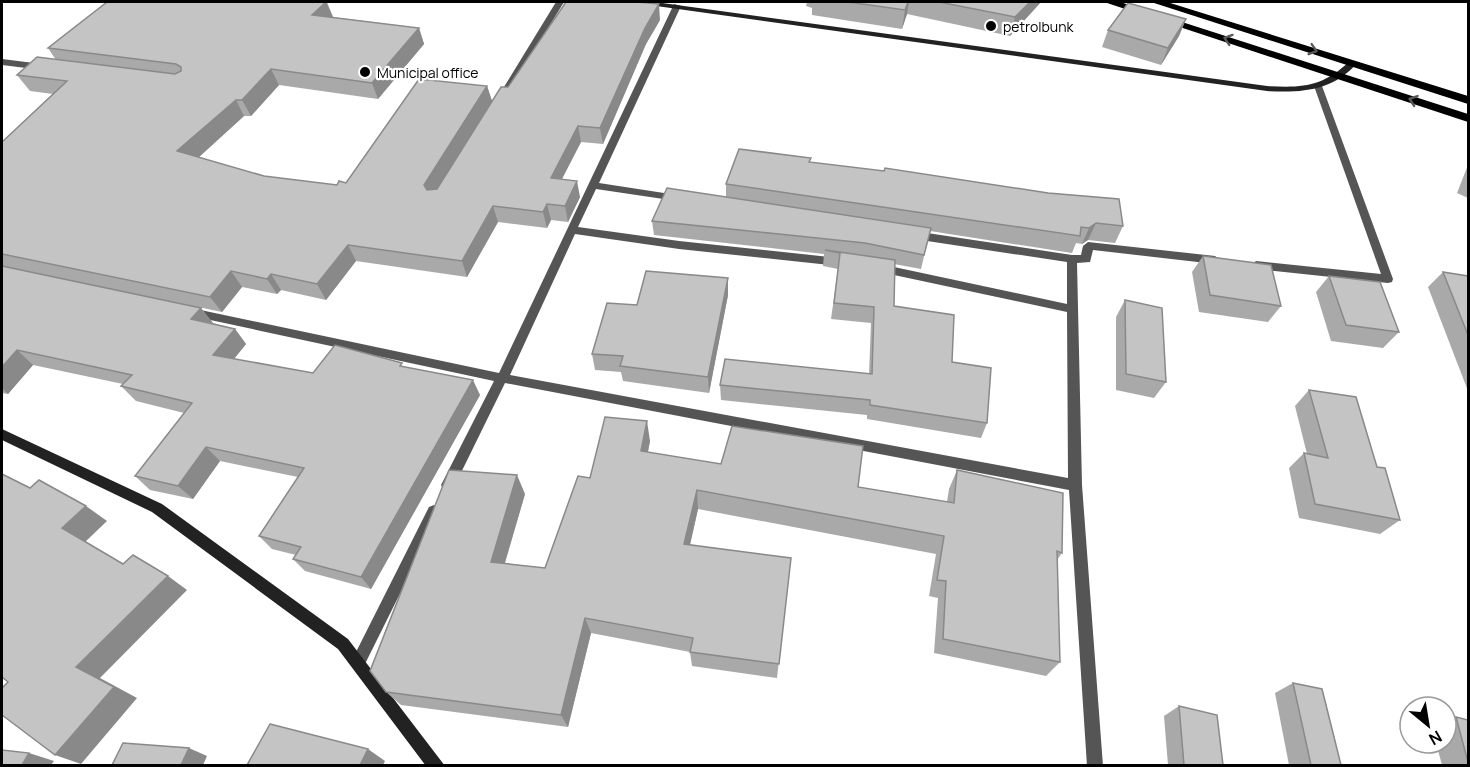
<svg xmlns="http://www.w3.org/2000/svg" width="1470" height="767" viewBox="0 0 1470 767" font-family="Manrope,sans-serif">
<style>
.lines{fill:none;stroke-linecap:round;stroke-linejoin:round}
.street{fill:#555;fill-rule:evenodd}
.secondary{fill:#222;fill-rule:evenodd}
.highway{fill:#000;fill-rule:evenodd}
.wall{fill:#a9a9a9}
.shaded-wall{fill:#898989}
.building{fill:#c4c4c4;stroke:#898989;stroke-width:1.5}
.oneway{stroke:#595959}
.poi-dot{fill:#000;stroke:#fff;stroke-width:2}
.labels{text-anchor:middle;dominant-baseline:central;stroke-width:4.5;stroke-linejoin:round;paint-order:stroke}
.far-poi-label{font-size:14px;fill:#000;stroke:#fff;text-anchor:start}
</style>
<rect width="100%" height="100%" fill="#fff"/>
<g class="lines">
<!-- street -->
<g class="street">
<polygon points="556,2 564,2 504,100 503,102 497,102 496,100"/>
<polygon points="674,4 681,6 599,183 677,195 682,198 677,201 596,189 578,227 679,241 839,258 844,262 839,266 679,249 575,234 510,375 1068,478 1067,312 880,272 875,268 876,265 880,264 1067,304 1067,262 914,239 909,235 914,231 1072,255 1081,255 1083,246 1088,242 1215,256 1220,260 1215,264 1093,250 1090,262 1077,263 1082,485 1103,766 1087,766 1069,490 505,383 453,489 448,491 443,489 441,485 494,381 187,315 185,312 191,308 499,373"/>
<polygon points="2,59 42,64 46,67 42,70 2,65"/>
<polygon points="1318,83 1322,86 1393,279 1392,282 1388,283 1256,269 1251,265 1256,261 1381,274 1314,86"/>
<polygon points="434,505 439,507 441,511 363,668 358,671 353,668 350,663 353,658 429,507"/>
</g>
<!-- secondary -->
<g class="secondary">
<path d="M 638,2 L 655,2 L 1267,86 C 1303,88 1322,87 1350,61 L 1357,63 C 1333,91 1301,93 1267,91 L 642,4 Z"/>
<polygon points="2,429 162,504 348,639 445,766 426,766 338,649 152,512 2,440"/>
</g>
<!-- highway -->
<g class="highway">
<polygon points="1104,2 1120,2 1468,114 1468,122"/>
<polygon points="1151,2 1167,2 1468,96 1468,104"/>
</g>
</g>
<!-- wall -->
<g class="wall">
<polygon points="107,2 327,2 333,17 332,17 419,28 424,44 378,99 279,85 251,116 244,116 199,157 264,176 337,185 346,183 487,86 492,101 508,87 660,20 646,44 603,144 581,142 562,179 580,197 568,222 551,220 547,228 498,222 467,277 356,261 326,300 281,290 277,294 242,287 222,312 169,301 201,308 213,323 235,329 246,344 234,359 313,373 404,367 480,395 371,589 305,571 293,559 296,555 272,549 259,536 298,477 220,461 193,499 150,490 135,476 184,413 136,401 121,386 123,384 33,365 8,394 2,393 2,142 53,94 30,91 17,75 56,60 48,48"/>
<polygon points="807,2 1041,2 1010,36 907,14 902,29 812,15 812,8 806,6"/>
<polygon points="1186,19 1179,36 1161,65 1102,47 1108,30"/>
<polygon points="810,162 1123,226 1115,243 1088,240 1082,244 1076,243 1072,253 930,231 921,269 894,264 894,306 952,362 987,423 981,438 867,419 867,415 721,400 720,385 869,374 871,323 831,319 838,269 823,266 824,254 654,235 652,221 726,197 726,184"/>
<polygon points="1468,165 1468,198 1457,193"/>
<polygon points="1203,256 1281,306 1268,322 1199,312 1192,272"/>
<polygon points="1443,272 1468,276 1468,391 1428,287"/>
<polygon points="1329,276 1399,332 1383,348 1331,341 1316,292"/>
<polygon points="728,295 709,393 623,381 621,372 595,370 592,354 637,305"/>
<polygon points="1125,300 1166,382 1154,398 1116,390 1116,317"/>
<polygon points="1309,390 1377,467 1400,520 1380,534 1299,518 1289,468 1304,453 1307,454 1295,406"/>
<polygon points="650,441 648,452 947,502 949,489 957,470 1062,553 1057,560 1060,662 1046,676 934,653 938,598 929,596 936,554 698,509 690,545 791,558 777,678 692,666 690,652 591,633 568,727 401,705 386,692 525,494 505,563 545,568 590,478"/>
<polygon points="1293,683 1341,765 1289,765 1275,693"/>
<polygon points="1179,706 1223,765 1168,765 1164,716"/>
<polygon points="1456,717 1468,720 1468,765 1442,765 1436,743 1446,743 1446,721"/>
</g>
<!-- shaded-wall -->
<g class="shaded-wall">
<polygon points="326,2 333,17 319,30 312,15"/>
<polygon points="908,2 909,2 907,14 902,29 905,10"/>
<polygon points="1030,2 1041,2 1010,36 1015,17"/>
<polygon points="659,4 660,20 646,44 603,144 600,128 645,28"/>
<polygon points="1186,19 1179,36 1161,65 1168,48"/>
<polygon points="419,28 424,44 378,99 372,83"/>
<polygon points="271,69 279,85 251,116 242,100"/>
<polygon points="487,86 492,101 430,201 424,185"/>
<polygon points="236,100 244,116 188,167 177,151"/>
<polygon points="578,126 581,142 554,194 551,178"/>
<polygon points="577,181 580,197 568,222 565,206"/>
<polygon points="547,204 551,220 547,228 543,212"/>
<polygon points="493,206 498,222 467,277 462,261"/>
<polygon points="1096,223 1088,240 1082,244 1089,228"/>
<polygon points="348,245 356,261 326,300 317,284"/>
<polygon points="231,271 242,287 222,312 210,297"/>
<polygon points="271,274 281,290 277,294 267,279"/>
<polygon points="728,278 728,295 709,393 708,377"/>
<polygon points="201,308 213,323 191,319"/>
<polygon points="235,329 246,344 225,370 213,355"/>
<polygon points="17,350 33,365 8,394 2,388 2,367"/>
<polygon points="473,380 480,395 371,589 361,577"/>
<polygon points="647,421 650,441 644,470 641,451"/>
<polygon points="206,447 220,461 193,499 178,486"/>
<polygon points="517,475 525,494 500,579 491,562"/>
<polygon points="697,490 698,509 686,562 684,544"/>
<polygon points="86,506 107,521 84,543 62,528"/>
<polygon points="168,576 187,590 100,678 137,698 81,764 55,755 76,667"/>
<polygon points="585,618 591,633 568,727 561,715"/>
<polygon points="189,748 207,756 203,765 181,765"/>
<polygon points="368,749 385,761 383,765 360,765"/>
<polygon points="29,753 54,761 51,765 22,765"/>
</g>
<!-- building -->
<g class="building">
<polygon points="107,2 326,2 312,15 419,28 372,83 271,69 242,100 236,100 177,151 264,176 337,185 339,181 346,183 419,79 487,86 424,185 427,190 437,189 501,87 508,87 566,2 637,2 659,4 645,28 600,128 578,126 551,178 577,181 565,206 547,204 543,212 493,206 462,261 348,245 317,284 271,274 267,279 231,271 210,297 2,254 2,142 67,81 17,75 37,57 175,74 181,71 181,67 176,64 48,48"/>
<polygon points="848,2 908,2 905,10"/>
<polygon points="939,2 1030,2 1015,17"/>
<polygon points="1128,3 1186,19 1168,48 1108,30"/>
<polygon points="739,149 811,158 809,162 884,171 885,168 1048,193 1119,199 1123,226 1096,223 1089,228 1081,227 1080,236 726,184"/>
<polygon points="667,188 931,228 924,255 865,243 652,221"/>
<polygon points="825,250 895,260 894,306 954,315 952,362 991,368 987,423 870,405 870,400 720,385 725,359 872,374 874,307 834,303 840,253"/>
<polygon points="1203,256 1271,265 1281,306 1210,295"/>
<polygon points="2,266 201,308 191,319 235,329 213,355 313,373 335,345 402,363 400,366 473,380 361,577 293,559 301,547 259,536 304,468 206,447 178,486 135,476 192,403 121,386 132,375 17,350 2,367"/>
<polygon points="646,271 728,278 708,377 620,366 623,356 592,354 607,303 637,305"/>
<polygon points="1443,272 1468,276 1468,335"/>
<polygon points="1329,276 1380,282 1399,332 1346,325"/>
<polygon points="1125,300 1162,308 1166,382 1126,374"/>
<polygon points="1309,390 1356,397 1377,467 1385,468 1400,520 1315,504 1304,453 1328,458"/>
<polygon points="605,417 647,421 641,451 721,464 732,426 863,446 858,487 954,503 957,470 1063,493 1062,553 1057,551 1060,662 943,639 946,581 937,580 944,536 697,490 684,544 791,558 779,664 690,652 693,638 585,618 561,715 386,692 370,671 449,470 517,475 491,562 545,568 578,476 590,478"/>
<polygon points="2,474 30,488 39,480 86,506 62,528 123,564 133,555 168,576 76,667 114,687 55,755 2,715 2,688 8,682 2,677"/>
<polygon points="1293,683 1322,689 1341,765 1311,765"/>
<polygon points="1179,706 1217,715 1223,765 1184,765"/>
<polygon points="1456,717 1468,720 1468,762"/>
<polygon points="270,724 368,749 360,765 247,765"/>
<polygon points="123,743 189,748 181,765 112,765"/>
<polygon points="2,750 29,753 22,765 2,765"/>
</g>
<!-- one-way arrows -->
<defs><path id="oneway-chevron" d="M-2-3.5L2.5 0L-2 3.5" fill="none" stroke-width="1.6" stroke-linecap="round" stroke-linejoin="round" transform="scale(1.5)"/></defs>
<g class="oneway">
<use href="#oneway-chevron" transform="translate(1228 39) rotate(-162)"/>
<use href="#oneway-chevron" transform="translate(1313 50) rotate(17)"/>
<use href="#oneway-chevron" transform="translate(1413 100) rotate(-161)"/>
</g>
<!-- markers -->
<g class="poi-dot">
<circle cx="991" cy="26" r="6"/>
<circle cx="365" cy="72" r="6"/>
</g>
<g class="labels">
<!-- far-poi labels -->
<g class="far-poi-label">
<text x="1003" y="26">petrolbunk</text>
<text x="377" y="72">Municipal office</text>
</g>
</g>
<!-- border -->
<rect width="1470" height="767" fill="none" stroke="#000000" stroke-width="6"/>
<!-- north arrow -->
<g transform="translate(1428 725) rotate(150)"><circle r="28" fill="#ffffff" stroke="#999999" stroke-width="1.5"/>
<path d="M0-4.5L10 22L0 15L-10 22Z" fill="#000000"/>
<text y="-9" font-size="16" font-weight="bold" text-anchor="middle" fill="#000000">N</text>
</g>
</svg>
